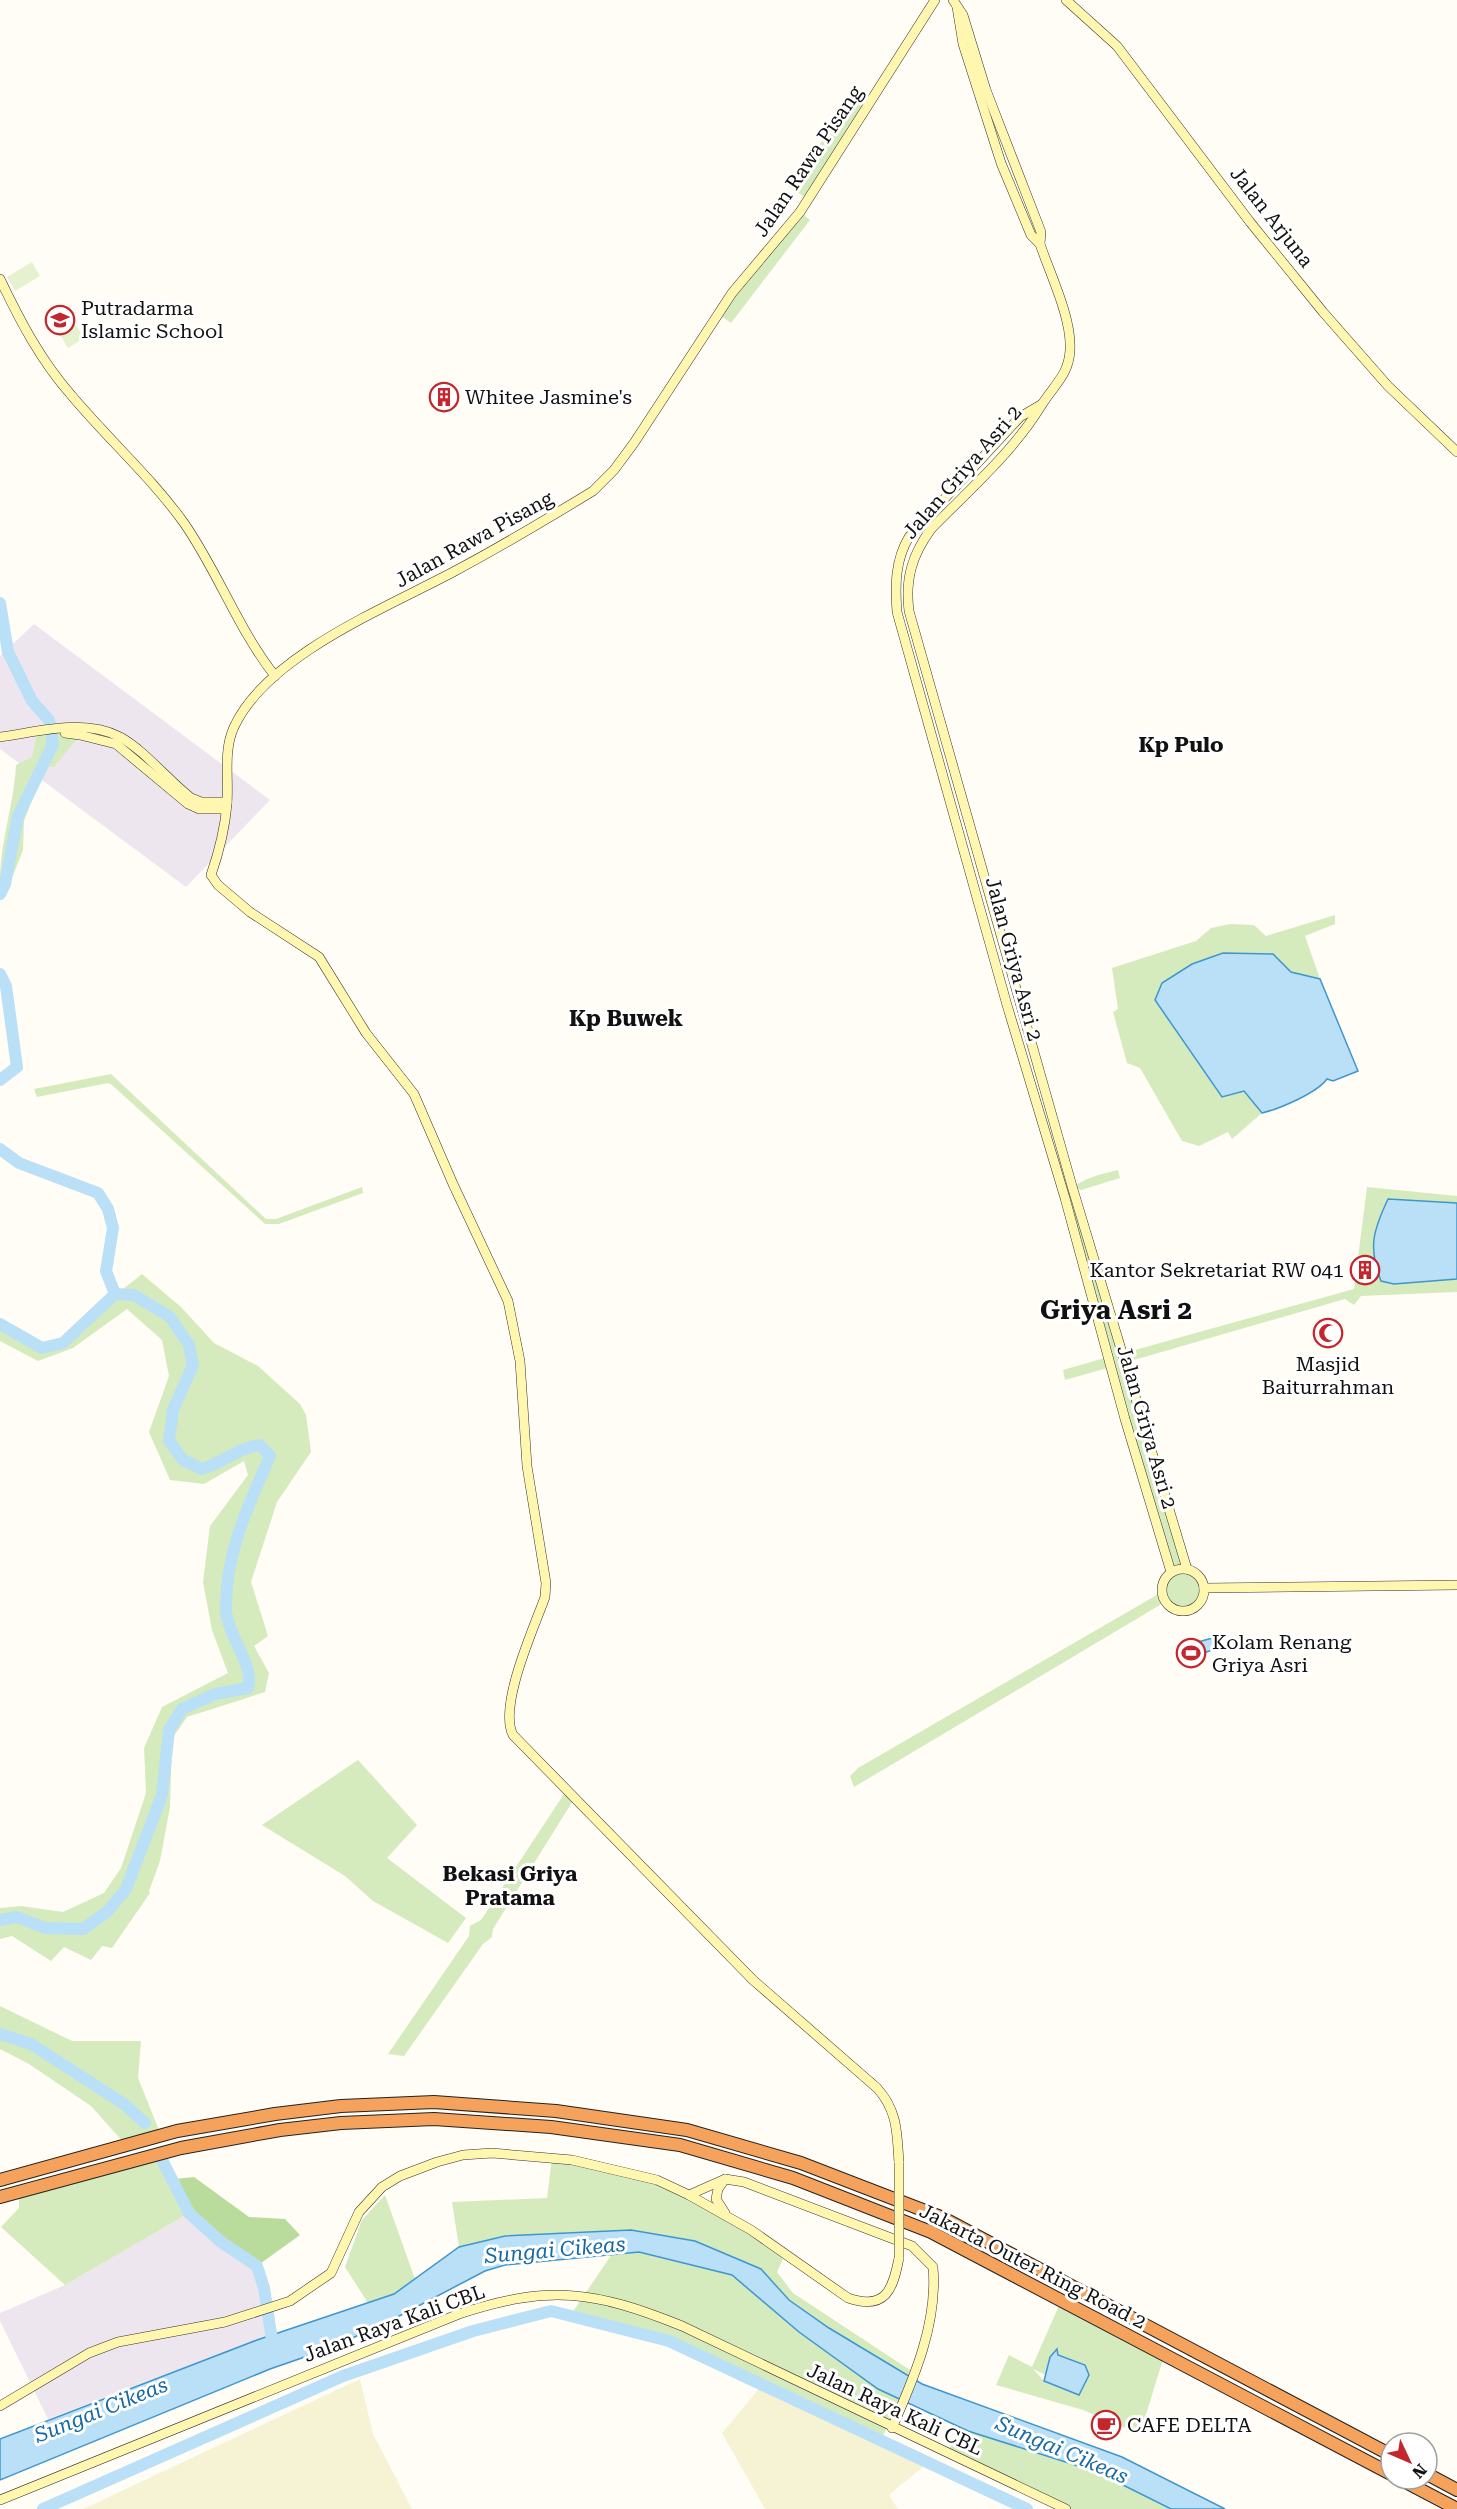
<svg xmlns="http://www.w3.org/2000/svg" width="1457" height="2509" viewBox="0 0 1457 2509" font-family="'Roboto Serif',serif">
<style>
.industrial{fill:#eee6ef}
.farmland{fill:#f6f3d4}
.green{fill:#d5ebbd;fill-rule:evenodd}
.forest{fill:#b9dc9c}
.pitch{fill:#e6f2cf}
.water{fill:#b9e0f7;stroke:#3f96cf;stroke-width:1.5}
.lines{fill:none;stroke-linecap:round;stroke-linejoin:round}
.river{stroke:#b9e0f7;stroke-width:12}
.secondary-casing{stroke:#333;stroke-width:10}
.highway-casing{stroke:#222;stroke-width:14}
.secondary{stroke:#fff6b0;stroke-width:9}
.highway{stroke:#f5a25d;stroke-width:12}
.secondary-bridge-casing{stroke:#333;stroke-width:10;stroke-linecap:butt}
.secondary-bridge{stroke:#fff6b0;stroke-width:9}
.labels{text-anchor:middle;dominant-baseline:central;stroke-width:6;stroke-linejoin:round;paint-order:stroke}
.street-label{font-size:20px;fill:#111;stroke:#fff}
.poi-label{font-size:20px;fill:#111;stroke:#fff;text-anchor:start}
.neighbourhood-label{font-size:21px;font-weight:bold;fill:#111;stroke:#fff}
.water-label{font-size:21px;font-style:italic;fill:#1768a6;stroke:#fff}
.quarter-label{font-size:22px;font-weight:bold;fill:#111;stroke:#fff}
.district-label{font-size:26px;font-weight:bold;fill:#111;stroke:#fff}
</style>
<rect width="100%" height="100%" fill="#fffdf5"/>
<!-- industrial -->
<g class="industrial">
<polygon points="34,624 270,800 186,887 0,749 0,656"/>
<polygon points="189,2213 221,2242 257,2266 264,2290 271,2335 48,2419 0,2321 0,2313 65,2285"/>
</g>
<!-- farmland -->
<g class="farmland">
<polygon points="360,2379 373,2434 412,2509 83,2509"/>
<polygon points="762,2385 929,2462 889,2495 898,2509 765,2509 722,2433"/>
</g>
<!-- green -->
<g class="green">
<polygon points="860,92 871,100 808,199 787,186"/>
<polygon points="800,212 810,220 731,323 718,314"/>
<path d="M 64,733 L 80,735 L 54,767 L 45,766 L 24,821 L 23,850 L 8,888 L 0,882 C 0,842 14,805 16,765 L 32,757 L 37,735 Z"/>
<polygon points="1335,915 1335,924 1305,936 1320,979 1291,972 1272,954 1244,1091 1262,1113 1232,1139 1228,1132 1199,1146 1182,1141 1140,1068 1127,1063 1113,1012 1118,1009 1112,968 1196,941 1211,928 1230,924 1254,925 1266,936"/>
<polygon points="111,1074 266,1219 276,1219 362,1187 363,1193 279,1224 265,1224 112,1085 108,1083 37,1097 34,1089"/>
<path d="M 1118,1170 L 1120,1178 L 1081,1190 L 1073,1186 L 1124,1353 L 1354,1289 L 1367,1187 L 1457,1196 L 1457,1292 L 1361,1296 L 1354,1305 L 1345,1299 L 1127,1362 L 1187,1569 C 1224,1583 1193,1630 1165,1602 L 854,1787 L 850,1776 L 858,1768 L 1162,1592 L 1163,1582 L 1171,1572 L 1111,1367 L 1065,1380 L 1063,1370 L 1108,1357 L 1065,1198 C 1077,1178 1096,1176 1118,1170 Z"/>
<polygon points="142,1274 181,1307 214,1343 258,1366 300,1404 306,1415 311,1452 277,1502 251,1582 268,1636 254,1646 269,1673 265,1692 187,1717 172,1739 170,1807 160,1861 149,1891 150,1893 112,1948 102,1946 91,1960 64,1947 51,1961 12,1936 0,1939 0,1908 21,1906 63,1912 104,1893 121,1868 146,1793 144,1748 162,1707 228,1673 212,1630 203,1582 210,1526 248,1475 244,1461 204,1484 170,1480 149,1432 169,1376 162,1340 127,1309 73,1348 38,1361 0,1341 0,1325 42,1348 63,1343 85,1319"/>
<polygon points="358,1760 417,1825 387,1858 466,1918 448,1943 373,1901 345,1876 262,1825"/>
<polygon points="566,1791 574,1799 493,1929 492,1937 483,1944 404,2056 388,2054 469,1936 470,1926 481,1920"/>
<polygon points="0,2006 72,2041 141,2041 138,2078 161,2135 126,2145 91,2106 29,2064 0,2049"/>
<polygon points="159,2154 189,2213 65,2285 1,2227 19,2208 19,2192"/>
<polygon points="552,2158 647,2177 751,2230 783,2259 777,2272 793,2293 913,2372 911,2377 829,2328 789,2300 761,2269 631,2230 505,2236 459,2247 452,2202 547,2198"/>
<polygon points="385,2195 415,2279 394,2294 368,2303 345,2267 362,2220"/>
<polygon points="639,2252 732,2275 900,2399 881,2440 681,2346 628,2325 572,2313 612,2254"/>
<path d="M 1061,2301 L 1164,2356 L 1140,2434 L 1083,2410 L 996,2385 L 1009,2355 L 1032,2367 ZM 1058,2355 L 1085,2365 L 1044,2381 L 1033,2369 L 1046,2375 Z"/>
<polygon points="968,2431 1097,2472 1170,2509 1063,2509 945,2452"/>
</g>
<!-- forest -->
<polygon class="forest" points="194,2177 249,2217 285,2219 300,2235 257,2266 221,2242 189,2213 174,2179"/>
<!-- pitch -->
<g class="pitch">
<polygon points="32,262 40,276 15,291 7,277"/>
<polygon points="68,313 84,338 68,348 53,323"/>
</g>
<!-- water -->
<g class="water">
<path d="M 1223,953 L 1273,954 L 1291,972 L 1320,979 L 1358,1071 L 1333,1081 L 1327,1079 C 1317,1093 1279,1109 1262,1113 L 1244,1091 L 1222,1097 L 1155,1000 L 1162,983 L 1192,964 Z"/>
<path d="M 1388,1199 L 1457,1203 L 1457,1279 L 1394,1284 L 1381,1281 C 1368,1247 1373,1231 1388,1199 Z"/>
<polygon points="1216,1637 1219,1648 1184,1659 1180,1647"/>
<polygon points="631,2230 695,2241 761,2269 789,2300 829,2328 922,2384 1122,2457 1225,2509 1171,2509 1097,2472 968,2431 878,2389 799,2332 732,2275 639,2252 505,2265 485,2271 384,2324 325,2350 270,2369 0,2480 0,2439 257,2340 394,2294 459,2247 505,2236"/>
<polygon points="1057,2349 1058,2355 1085,2365 1089,2375 1079,2395 1044,2381 1050,2357"/>
</g>
<g class="lines">
<!-- river -->
<g class="river">
<polyline points="0,603 8,652 32,701 49,720 53,744 18,816 5,884 0,894"/>
<polyline points="0,974 6,986 17,1067 0,1080"/>
<path d="M 0,1149 L 19,1163 L 98,1193 L 108,1209 L 113,1228 L 106,1271 L 115,1294 L 134,1295 L 170,1317 L 189,1345 L 193,1365 L 173,1410 L 169,1441 L 183,1460 L 202,1469 C 221,1463 243,1446 260,1445 L 270,1456 C 248,1506 225,1554 226,1610 C 227,1635 255,1666 248,1688 L 215,1694 L 182,1709 L 169,1730 L 162,1795 L 126,1889 L 107,1912 L 83,1929 L 45,1928 L 17,1917 L 0,1920"/>
<polyline points="0,1324 42,1348 63,1343 115,1294"/>
<polyline points="0,2034 31,2044 124,2104 145,2123"/>
<polyline points="159,2154 189,2213 221,2242 257,2266 264,2288 272,2340"/>
<polyline points="43,2509 343,2376 473,2331 551,2311 669,2341 1027,2509"/>
</g>
<!-- secondary casing -->
<g class="secondary-casing">
<g id="secondary">
<path d="M 953,0 L 963,15 L 986,90 L 1041,232 L 1040,244 C 1050,274 1072,318 1070,350 C 1069,375 1053,386 1041,406 C 1013,452 969,490 931,529 C 912,555 905,579 909,611 L 1072,1186 L 1187,1569"/>
<polyline points="1066,0 1117,46 1250,222 1323,312 1388,386 1457,452"/>
<polyline points="957,7 963,44 1001,163 1031,235 1040,244"/>
<path d="M 0,279 C 20,321 41,361 72,396 C 108,439 151,477 184,523 C 218,572 238,629 275,676"/>
<path d="M 1042,404 L 1020,417 L 909,537 C 895,560 895,586 897,612 L 1007,1005 L 1065,1198 L 1125,1419 L 1171,1572"/>
<polyline points="65,733 80,735 116,744 188,804 199,809 226,809"/>
<path d="M 0,737 C 38,732 84,718 120,737 C 144,750 168,780 191,798 L 201,802 L 227,802"/>
<circle cx="1183" cy="1590" r="21"/>
<polyline points="1204,1588 1457,1585"/>
<path d="M 899,2163 C 897,2134 898,2111 877,2088 L 753,1980 L 513,1735 C 498,1706 534,1628 545,1597 L 546,1583 L 527,1466 L 520,1361 L 508,1301 L 453,1184 L 414,1094 L 366,1033 L 319,957 L 250,912 L 218,885 L 211,875 C 219,852 225,828 227,804 C 229,778 223,751 234,727 C 267,655 388,607 455,571 C 502,546 547,519 593,491 L 614,470 L 634,443 L 732,293 L 800,212 L 935,0"/>
<polyline points="725,2179 718,2189 716,2199 725,2213"/>
<path d="M 689,2195 L 725,2179 L 744,2182 L 912,2246 L 933,2267 C 938,2323 914,2378 892,2428"/>
<path d="M 0,2406 L 89,2353 L 118,2342 L 225,2322 L 290,2301 L 331,2273 L 359,2212 L 382,2187 L 400,2176 L 437,2162 L 463,2155 L 492,2153 L 572,2160 L 657,2180 L 689,2195 L 751,2230 L 848,2298 C 886,2311 893,2289 899,2258"/>
<path d="M 0,2500 L 459,2314 C 550,2284 595,2291 682,2326 L 1066,2509"/>
</g>
</g>
<!-- highway casing -->
<g class="highway-casing">
<g id="highway">
<polyline points="0,2180 177,2131 275,2114 341,2106 434,2102 556,2111 687,2130 801,2163 941,2217 1391,2455"/>
<polyline points="0,2197 181,2148 280,2130 341,2123 434,2119 551,2127 680,2145 793,2178 931,2232 1391,2474"/>
<polyline points="1427,2474 1457,2490"/>
<polyline points="1400,2479 1457,2509"/>
</g>
</g>
<!-- secondary -->
<use href="#secondary" class="secondary"/>
<!-- highway -->
<use href="#highway" class="highway"/>
<!-- secondary-bridge casing -->
<g class="secondary-bridge-casing">
<polyline id="secondary-bridge" points="899,2163 899,2258"/>
</g>
<!-- secondary-bridge -->
<use href="#secondary-bridge" class="secondary-bridge"/>
</g>
<!-- icons -->
<defs>
<g id="school-ring" transform="scale(1.5)"><circle r="9.5" fill="#fff" stroke="#c4262e" stroke-width="1.5"/><path d="M0-5L7-2L0 1L-7-2ZM-4 1L0 2.5L4 1V4Q0 6-4 4Z" fill="#c4262e"/></g>
<g id="building-ring" transform="scale(1.5)"><circle r="9.5" fill="#fff" stroke="#c4262e" stroke-width="1.5"/><path d="M-4-6H4V6H1V3H-1V6H-4ZM-2.5-4.3h1.7v1.8h-1.7ZM.8-4.3h1.7v1.8H.8ZM-2.5-1h1.7V.8h-1.7ZM.8-1h1.7V.8H.8Z" fill="#c4262e"/></g>
<g id="mosque-ring" transform="scale(1.5)"><circle r="9.5" fill="#fff" stroke="#c4262e" stroke-width="1.5"/><path d="M3.5-4.9A6 6 0 1 0 3.5 4.9A5 5 0 1 1 3.5-4.9Z" fill="#c4262e"/></g>
<g id="stadium-ring" transform="scale(1.5)"><circle r="9.5" fill="#fff" stroke="#c4262e" stroke-width="1.5"/><path d="M0-5a6.5 5 0 1 0 0 10a6.5 5 0 1 0 0-10ZM-3.5-1.8h7v3.6h-7Z" fill="#c4262e"/></g>
<g id="cafe-ring" transform="scale(1.5)"><circle r="9.5" fill="#fff" stroke="#c4262e" stroke-width="1.5"/><path d="M-5.5-4.5H6V0H3Q3 3.5 0 3.5H-2.5Q-5.5 3.5-5.5 0ZM3-3.2v2h1.7v-2ZM-6 4.5H4V6H-6Z" fill="#c4262e"/></g>
</defs>
<g fill-rule="evenodd">
<use href="#school-ring" x="60" y="320"/>
<use href="#building-ring" x="444" y="397"/>
<use href="#building-ring" x="1365" y="1270"/>
<use href="#mosque-ring" x="1328" y="1333"/>
<use href="#stadium-ring" x="1191" y="1653"/>
<use href="#cafe-ring" x="1106" y="2425"/>
</g>
<g class="labels">
<!-- street labels -->
<g class="street-label">
<text transform="translate(808 161) rotate(-56)">Jalan Rawa Pisang</text>
<text transform="translate(1272 217) rotate(52)">Jalan Arjuna</text>
<text transform="translate(962 472) rotate(-49)">Jalan Griya Asri 2</text>
<text transform="translate(474 539) rotate(-29)">Jalan Rawa Pisang</text>
<text transform="translate(1014 959) rotate(75)">Jalan Griya Asri 2</text>
<text transform="translate(1147 1427) rotate(74)">Jalan Griya Asri 2</text>
<text transform="translate(1033 2266) rotate(27)">Jakarta Outer Ring Road 2</text>
<text transform="translate(394 2323) rotate(-20)">Jalan Raya Kali CBL</text>
<text transform="translate(895 2409) rotate(25)">Jalan Raya Kali CBL</text>
</g>
<!-- poi labels -->
<g class="poi-label">
<text x="81" y="308">Putradarma<tspan x="81" dy="23">Islamic School</tspan></text>
<text x="465" y="397">Whitee Jasmine's</text>
<text x="1344" y="1270" text-anchor="end">Kantor Sekretariat RW 041</text>
<text x="1328" y="1364" text-anchor="middle">Masjid<tspan x="1328" dy="23">Baiturrahman</tspan></text>
<text x="1212" y="1642">Kolam Renang<tspan x="1212" dy="23">Griya Asri</tspan></text>
<text x="1127" y="2425">CAFE DELTA</text>
</g>
<!-- neighbourhood labels -->
<g class="neighbourhood-label">
<text x="1181" y="745">Kp Pulo</text>
<text x="510" y="1874">Bekasi Griya<tspan x="510" dy="24">Pratama</tspan></text>
</g>
<!-- water labels -->
<g class="water-label">
<text transform="translate(555 2250) rotate(-5)">Sungai Cikeas</text>
<text transform="translate(101 2410) rotate(-22)">Sungai Cikeas</text>
<text transform="translate(1062 2450) rotate(23)">Sungai Cikeas</text>
</g>
<!-- quarter labels -->
<g class="quarter-label">
<text x="626" y="1018">Kp Buwek</text>
</g>
<!-- district labels -->
<g class="district-label">
<text x="1116" y="1310">Griya Asri 2</text>
</g>
</g>
<!-- north arrow -->
<g transform="translate(1409 2461) rotate(134)"><circle r="28" fill="#ffffff" stroke="#a0a0a0" stroke-width="1.5"/>
<path d="M0-4.5L10 22L0 15L-10 22Z" fill="#c4262e"/>
<text y="-9" font-size="16" font-weight="bold" text-anchor="middle" fill="#111111">N</text>
</g>
</svg>
